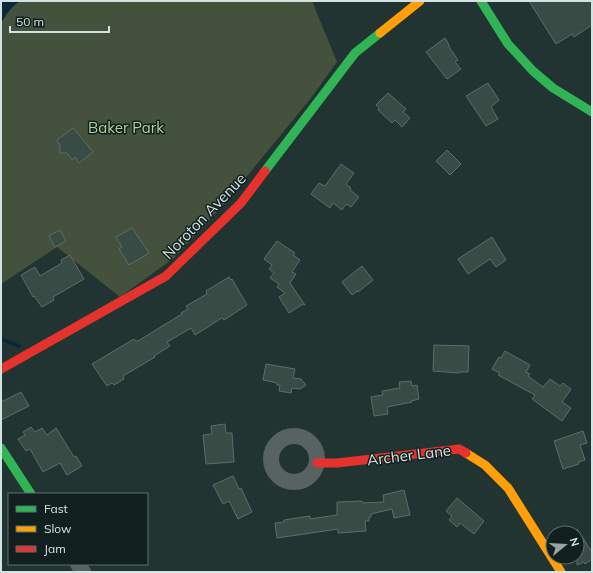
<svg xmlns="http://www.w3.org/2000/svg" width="593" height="573" viewBox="0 0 593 573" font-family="Mulish,sans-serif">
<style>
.green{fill:#44513c}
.water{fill:#08293b}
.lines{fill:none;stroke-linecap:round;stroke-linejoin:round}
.stream{stroke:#08293b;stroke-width:4}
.building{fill:#394b45;stroke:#5f6d68}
.street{stroke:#586263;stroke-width:16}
.fast{stroke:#30b455;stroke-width:9}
.slow{stroke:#ff9f0a;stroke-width:9}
.jam{stroke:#e5322d;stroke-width:9}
.labels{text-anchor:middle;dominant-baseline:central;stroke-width:3;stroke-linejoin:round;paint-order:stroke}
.park-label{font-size:15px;fill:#b1d593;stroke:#11201e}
.street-label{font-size:15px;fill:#d1e4e1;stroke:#11201e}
</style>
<rect width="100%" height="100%" fill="#213432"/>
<!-- green -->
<polygon class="green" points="1,1 312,1 337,62 311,98 225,203 174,258 120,297 57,247 1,284"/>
<!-- water -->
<path class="water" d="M 1,1 L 21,1 C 12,5 6,15 1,23 Z"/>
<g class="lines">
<!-- stream -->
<polyline class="stream" points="1,339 19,346"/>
</g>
<!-- building -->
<g class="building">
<polygon points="529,1 592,1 592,25 574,37 572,34 556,44"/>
<polygon points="445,38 449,45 449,47 458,60 455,62 461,69 447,79 426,52"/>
<polygon points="488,83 499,100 491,107 498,119 486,126 466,96"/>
<polygon points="388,93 406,109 403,112 410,118 402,127 395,120 392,123 378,110 379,108 376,105"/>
<polygon points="73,128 93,152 79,163 75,157 72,160 67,153 60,153 60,145 57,140"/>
<polygon points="447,150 461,164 450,175 436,161"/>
<polygon points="341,164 354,173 346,184 351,188 350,190 359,197 351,207 346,204 342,210 333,203 330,208 311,194 319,183 325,186"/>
<polygon points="132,228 149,253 129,265 119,249 122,247 116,237"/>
<polygon points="60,230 66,241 55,247 49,236"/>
<polygon points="492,237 506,260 496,267 490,259 468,274 458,259"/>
<polygon points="277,241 295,253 293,255 300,260 292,272 296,274 290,283 305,305 303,304 289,313 279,297 285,293 277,287 279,284 270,278 274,273 269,269 272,265 264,259"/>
<polygon points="70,255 84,279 53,297 54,300 42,307 34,296 33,297 21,275 35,267 40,276 62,263 61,260"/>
<polygon points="362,266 373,280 358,292 357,291 352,295 342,282"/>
<polygon points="229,277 231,280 232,279 247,305 224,320 222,318 195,335 191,328 167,342 170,346 154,356 155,357 123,376 124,379 114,385 112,383 107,386 92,364 134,339 136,341 138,341 182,314 181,313 188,309 186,306 207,294 206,291"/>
<polygon points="434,345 469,346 468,372 459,372 459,373 433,371"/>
<polygon points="505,351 530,365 526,372 530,374 528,376 543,387 550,379 560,386 563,383 571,389 562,402 571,408 562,421 532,399 535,395 498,375 500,373 492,369 499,357 501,358"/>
<polygon points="266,364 295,369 293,378 301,379 306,385 300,389 292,388 291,393 279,391 280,385 277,385 277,383 263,380"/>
<polygon points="411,381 412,386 417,385 419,399 411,401 412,402 387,407 388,414 374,416 371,397 383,395 382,391 400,388 399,382"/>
<polygon points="21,392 29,406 1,420 1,402"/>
<polygon points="225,424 226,433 232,433 234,462 206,464 203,435 212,434 211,426"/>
<polygon points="31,427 35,432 42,428 47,435 56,428 74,457 76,456 82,466 67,475 60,463 43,472 30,449 26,451 18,439 25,435 23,432"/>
<polygon points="583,431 587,443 580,445 585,460 578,462 579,464 563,469 554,441"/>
<polygon points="233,476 239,489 241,488 252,512 238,519 229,501 223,504 213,485"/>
<polygon points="404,490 410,515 394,518 392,509 371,514 371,517 369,517 369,521 365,521 366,531 338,533 338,529 277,538 275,523 284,522 284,520 310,516 310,519 337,515 337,502 362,501 363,503 384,502 383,495"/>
<polygon points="457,498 484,521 474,534 460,523 457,527 449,520 452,516 446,511"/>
<polygon points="577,529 592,552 592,559 585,564 584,562 577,565"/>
</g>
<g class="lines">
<!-- street -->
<g class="street">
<circle cx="294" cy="459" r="23"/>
<polyline points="78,564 83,572"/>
</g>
<!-- fast -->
<g class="fast">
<polyline points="481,1 508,44 533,71 553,88 592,112"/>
<polyline points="265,171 355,53 380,33"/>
<polyline points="1,448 31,494"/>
</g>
<!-- slow -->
<g class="slow">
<polyline points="380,33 420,1"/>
<polyline points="466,453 485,465 508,488 561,572"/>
</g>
<!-- jam -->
<g class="jam">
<polyline points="1,369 166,276 241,203 265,171"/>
<polyline points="317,463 337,463 459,449 466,453"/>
</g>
</g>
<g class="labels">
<!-- park labels -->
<g class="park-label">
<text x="126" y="127">Baker Park</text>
</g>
<!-- street labels -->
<g class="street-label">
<text transform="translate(204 216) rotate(-46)">Noroton Avenue</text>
<text transform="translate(409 455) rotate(-7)">Archer Lane</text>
</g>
</g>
<!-- border -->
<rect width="593" height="573" fill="none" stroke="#d1e4e1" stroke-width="4"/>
<!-- legend -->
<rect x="8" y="493" width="140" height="72" fill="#11201e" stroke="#5e6e6c"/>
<rect x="16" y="506" width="20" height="6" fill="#30b455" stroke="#5e6e6c"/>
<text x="44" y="513" font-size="12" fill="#d1e4e1">Fast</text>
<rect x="16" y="526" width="20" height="6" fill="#ff9f0a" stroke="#5e6e6c"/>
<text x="44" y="533" font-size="12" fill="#d1e4e1">Slow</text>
<rect x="16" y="546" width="20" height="6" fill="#e5322d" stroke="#5e6e6c"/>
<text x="44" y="553" font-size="12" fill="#d1e4e1">Jam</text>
<!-- north arrow -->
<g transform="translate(565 545) rotate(72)"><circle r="19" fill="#11201e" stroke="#5e6e6c"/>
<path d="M0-3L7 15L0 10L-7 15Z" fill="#93a6a4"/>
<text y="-6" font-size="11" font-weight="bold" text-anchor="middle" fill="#d1e4e1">N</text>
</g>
<!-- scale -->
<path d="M10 26v6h99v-6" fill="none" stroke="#d1e4e1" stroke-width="2"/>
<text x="16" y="26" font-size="12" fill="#d1e4e1" stroke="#11201e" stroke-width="3" paint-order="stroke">50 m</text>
</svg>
